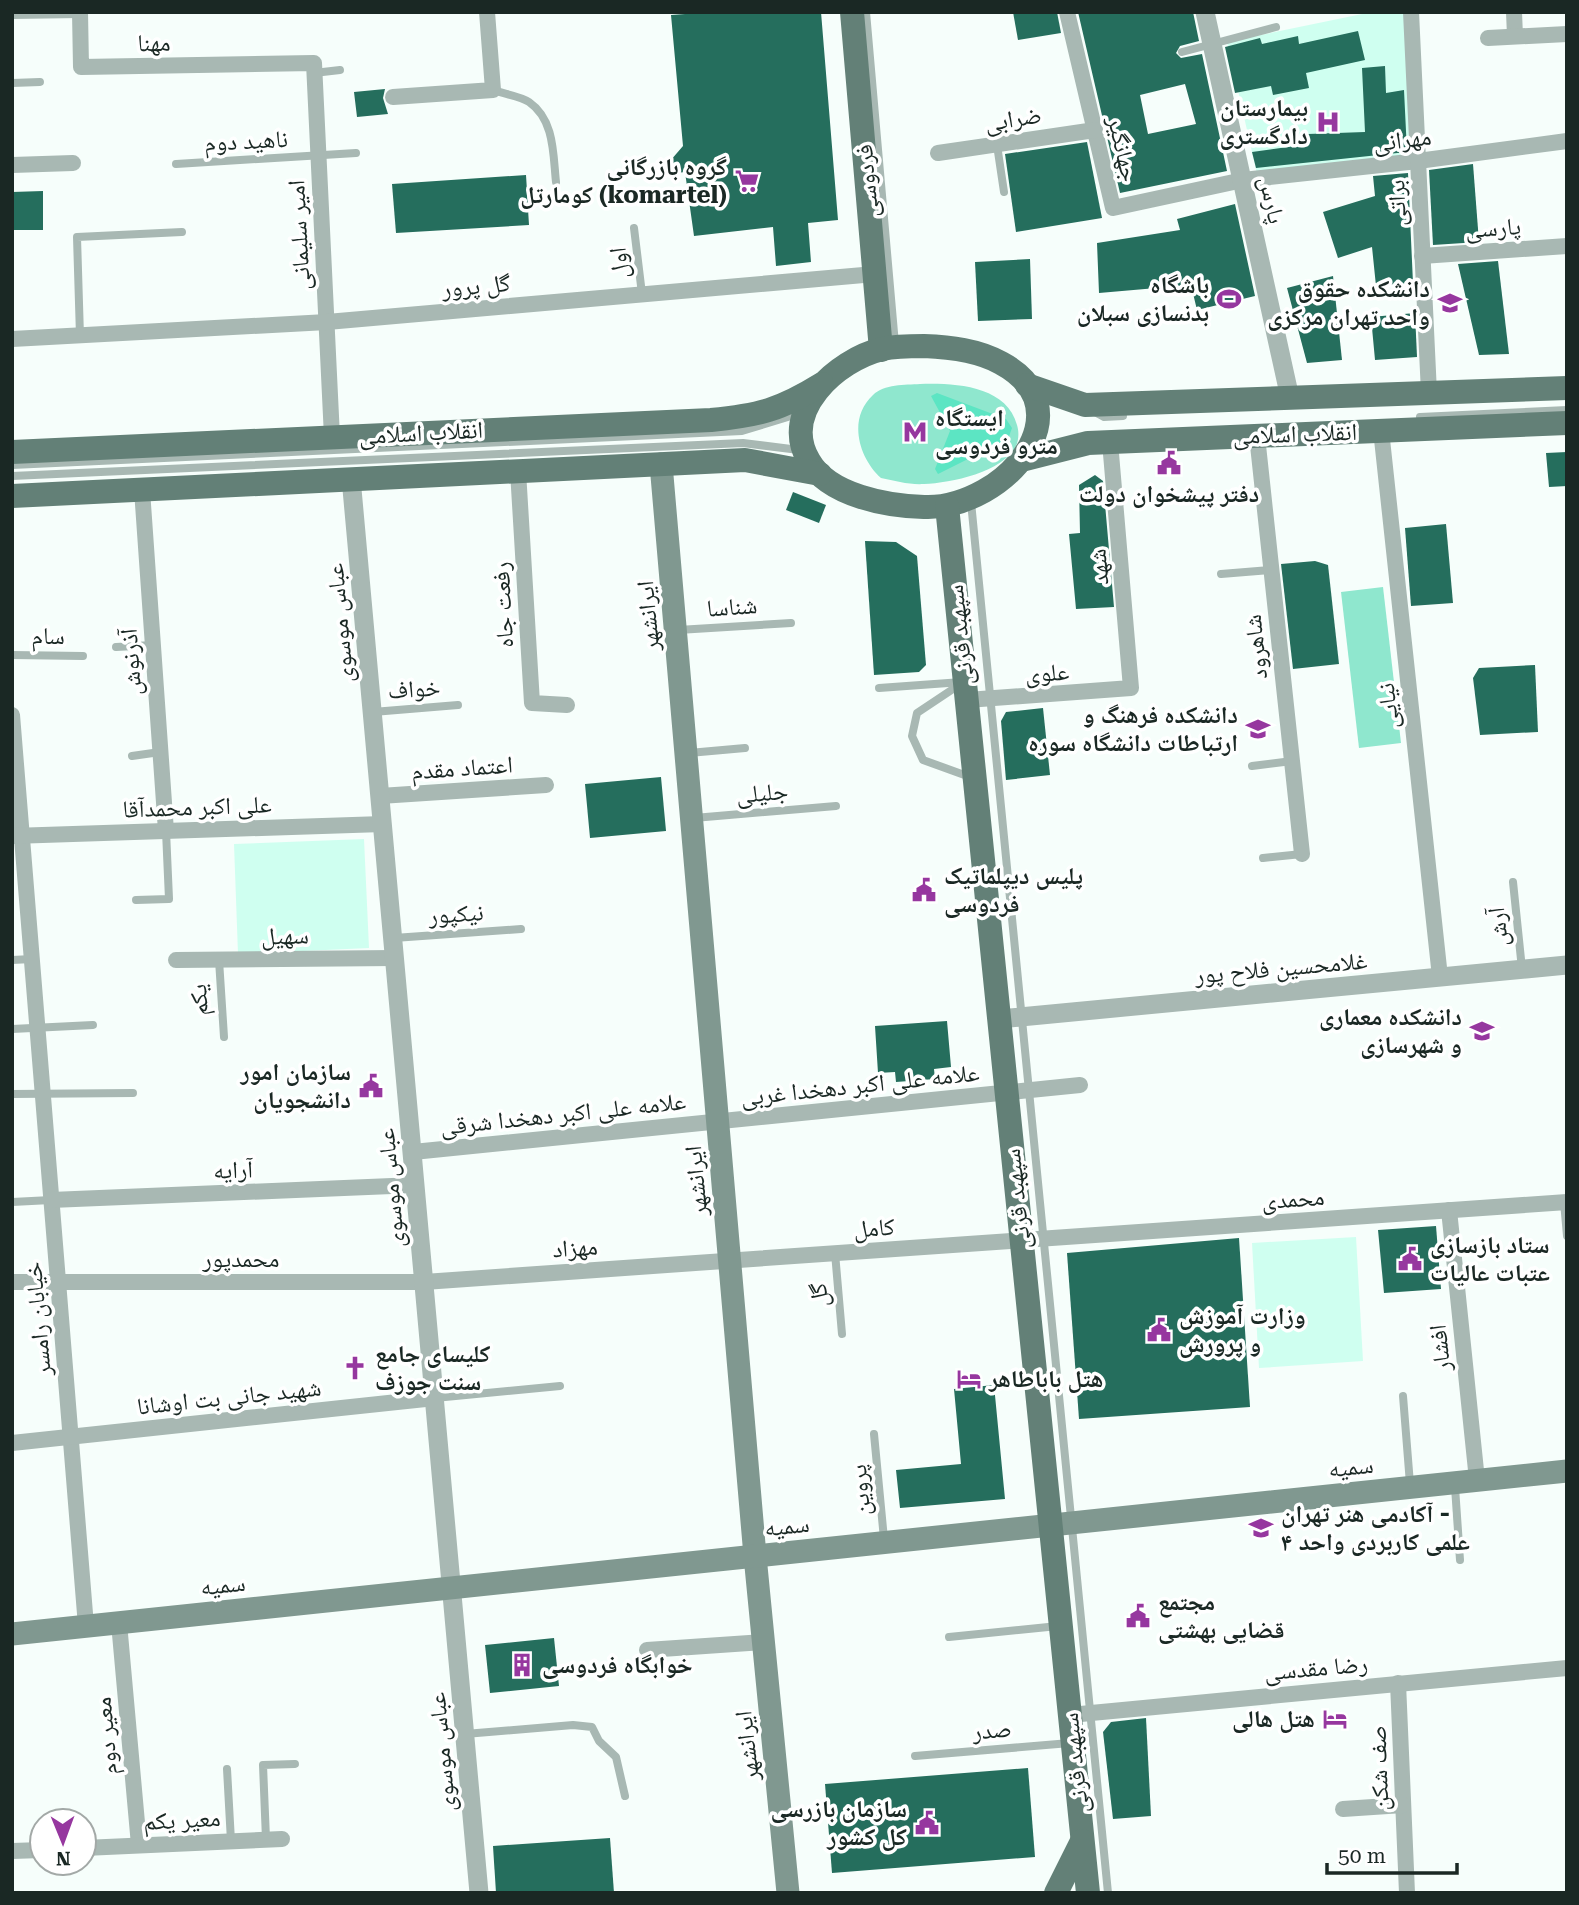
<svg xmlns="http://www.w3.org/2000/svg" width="1579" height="1905" viewBox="0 0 1579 1905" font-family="'Roboto Serif','Noto Naskh Arabic',serif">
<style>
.built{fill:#cffff0}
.green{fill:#8fe7ce}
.water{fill:#5ce5c3}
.building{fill:#256e5d;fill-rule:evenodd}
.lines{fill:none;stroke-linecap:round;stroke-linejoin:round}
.service{stroke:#a8b8b3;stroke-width:8}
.minor{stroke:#a8b8b3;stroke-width:16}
.tertiary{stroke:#a8b8b3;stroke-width:19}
.secondary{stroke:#809890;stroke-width:23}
.primary{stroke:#638077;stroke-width:24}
.labels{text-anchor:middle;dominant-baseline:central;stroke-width:7;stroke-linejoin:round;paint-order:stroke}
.street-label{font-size:24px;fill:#1a2824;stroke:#fff}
.poi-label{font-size:24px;font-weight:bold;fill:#1a2824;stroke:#fff;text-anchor:end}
</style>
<rect width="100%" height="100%" fill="#f6fefb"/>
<!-- built -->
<g class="built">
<polygon points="1409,12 1410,159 1257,174 1227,42 1367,13"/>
<polygon points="364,839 369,948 238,954 234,844"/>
<polygon points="1356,1237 1363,1361 1259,1368 1252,1243"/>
</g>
<!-- green -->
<g class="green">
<path d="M 920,384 C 954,383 1006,385 1017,425 C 1019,431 1019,440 1016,446 C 1003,472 951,483 924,484 C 910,485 895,481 881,478 C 859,458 847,419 873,395 C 884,384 905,385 920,384 Z"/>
<polygon points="1383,587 1401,743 1359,748 1341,592"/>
</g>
<!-- water -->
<polygon class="water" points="937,393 1006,419 1012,428 1008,439 938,474 935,469 950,431 931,396"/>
<!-- building -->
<g class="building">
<polygon points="713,12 821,12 838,220 808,223 811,262 776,266 773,227 694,236 685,172 658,175 683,146 671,15"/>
<polygon points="1013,12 1057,12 1061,33 1018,40"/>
<path d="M 1078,12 L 1193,12 L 1199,41 L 1180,46 L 1176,53 L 1181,58 L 1202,54 L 1227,171 L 1120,193 ZM 1185,84 L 1196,124 L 1148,134 L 1140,95 Z"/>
<polygon points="1358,31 1365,60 1306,73 1309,88 1273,95 1271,86 1235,93 1225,47 1260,38 1262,44 1298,36 1299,44"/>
<polygon points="1385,66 1386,93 1404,90 1407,152 1256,168 1252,152 1309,144 1308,134 1365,132 1362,68"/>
<polygon points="385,89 383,98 388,114 357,117 354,92"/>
<polygon points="1087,142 1102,218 1016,232 1005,154"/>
<polygon points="1473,164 1479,242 1433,245 1429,170"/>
<polygon points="1408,173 1413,283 1376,286 1372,247 1338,258 1323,212 1375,196 1373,176"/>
<polygon points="526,175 529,225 396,233 392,184"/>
<polygon points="43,191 43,230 12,230 12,192"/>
<polygon points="1235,204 1255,296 1197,310 1191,285 1099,293 1097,243 1180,230 1177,219"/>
<polygon points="1030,259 1032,319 978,321 975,262"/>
<polygon points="1498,261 1509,354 1479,355 1458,264"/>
<polygon points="1333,276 1342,360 1307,363 1287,288"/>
<polygon points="1415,313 1417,357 1375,360 1371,317"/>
<polygon points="1567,452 1567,486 1549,487 1546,453"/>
<polygon points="1095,475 1103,481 1114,607 1076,609 1069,534 1080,533 1079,485"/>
<polygon points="793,492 826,505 819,523 786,510"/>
<polygon points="1446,524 1453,603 1411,606 1405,528"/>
<polygon points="865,541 896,542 917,556 926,665 919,672 874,675"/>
<polygon points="1315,561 1328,565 1339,664 1293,669 1281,564"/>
<polygon points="1535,665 1538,732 1480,735 1473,678 1479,668"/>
<polygon points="1043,708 1050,775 1006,780 1001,721 1006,712"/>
<polygon points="661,777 666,831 590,838 585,784"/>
<polygon points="947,1021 951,1067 934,1069 935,1079 896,1082 895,1072 878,1073 875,1026"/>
<polygon points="1436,1226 1441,1289 1384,1293 1378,1230"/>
<polygon points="1239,1238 1250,1407 1079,1419 1067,1253"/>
<polygon points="994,1385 1005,1499 900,1508 896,1470 961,1464 954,1389"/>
<polygon points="554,1638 559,1686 490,1693 485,1645"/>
<polygon points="1146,1718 1151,1816 1113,1819 1103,1732 1111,1722"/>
<polygon points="1028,1768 1035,1857 832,1873 825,1784"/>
<polygon points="610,1838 614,1893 496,1893 493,1846"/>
</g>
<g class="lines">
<!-- service -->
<g class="service">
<polyline points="866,12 895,344"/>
<polyline points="12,15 80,14"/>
<polyline points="1182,52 1276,27"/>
<polyline points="314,73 340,70"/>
<polyline points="12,83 40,82"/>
<path d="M 493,90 C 504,94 520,96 529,102 C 555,120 553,155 556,182"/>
<polyline points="997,145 1004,192"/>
<polyline points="176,164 356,153"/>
<polyline points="634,228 642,294"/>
<polyline points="80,336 77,237 182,232"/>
<polyline points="1095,412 1104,417 1123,416"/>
<polyline points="1420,417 1567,410"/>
<polyline points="12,465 742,431 801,413"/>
<polyline points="12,476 743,443 799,450"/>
<polyline points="971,502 1108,1893"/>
<polyline points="1221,574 1270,570"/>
<polyline points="678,630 791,623"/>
<polyline points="116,647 153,645"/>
<polyline points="12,655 83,656"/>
<polyline points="962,683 917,713 912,736 923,760 970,777"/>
<polyline points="879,688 962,682"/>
<polyline points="373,712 458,705"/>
<polyline points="689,753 745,748"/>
<polyline points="132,756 160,752"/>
<polyline points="1252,766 1292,761"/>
<polyline points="694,818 836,806"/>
<polyline points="1263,858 1302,854"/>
<polyline points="1513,882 1522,969"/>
<polyline points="136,900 169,899 166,831"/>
<polyline points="394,938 521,929"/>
<polyline points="12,960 32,959"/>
<polyline points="219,960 224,1037"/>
<polyline points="12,1029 93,1025"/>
<polyline points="12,1094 133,1093"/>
<polyline points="12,1202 51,1200"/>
<polyline points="1564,1202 1567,1236"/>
<polyline points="835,1253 842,1334"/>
<polyline points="1403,1396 1410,1484"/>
<polyline points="435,1398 560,1386"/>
<polyline points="874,1434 884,1539"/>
<polyline points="1455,1487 1460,1560"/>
<polyline points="949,1637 1058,1626"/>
<polyline points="465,1734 573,1725 592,1727 599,1741 616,1757 625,1796"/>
<polyline points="915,1756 1070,1743"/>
<polyline points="227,1769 231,1841"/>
<polyline points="266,1839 263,1765 295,1764"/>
</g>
<!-- minor -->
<g class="minor">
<polyline points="80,12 81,67 314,63 332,437"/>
<polyline points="1067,12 1113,208 1243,180 1418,161 1567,141"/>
<polyline points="1411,12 1429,393"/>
<polyline points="1514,12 1515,36"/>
<polyline points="1488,38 1567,34"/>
<polyline points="393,97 493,90 487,12"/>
<polyline points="938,153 1095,130"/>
<polyline points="12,165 73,163"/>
<polyline points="1422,256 1567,246"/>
<polyline points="12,339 327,322 875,274"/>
<polyline points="1381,430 1440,977"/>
<polyline points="1257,436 1302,854"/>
<polyline points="518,471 532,703 567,705"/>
<polyline points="142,490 166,831"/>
<polyline points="967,700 1131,688 1110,442"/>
<polyline points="12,715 86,1626"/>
<polyline points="380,796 546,785"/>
<polyline points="12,836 383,824"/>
<polyline points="176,960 395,958"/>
<polyline points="413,1152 1080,1085"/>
<polyline points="51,1200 416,1185"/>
<polyline points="1449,1210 1477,1480"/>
<polyline points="12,1282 424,1282 1567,1202"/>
<polyline points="12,1443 435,1398"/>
<polyline points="119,1623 139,1845"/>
<polyline points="647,1650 764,1642"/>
<polyline points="1398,1683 1407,1893"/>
<polyline points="1070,1715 1567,1668"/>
<polyline points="1343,1809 1403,1805"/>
<polyline points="84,1848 282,1839"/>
<polyline points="12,1851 42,1850"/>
</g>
<!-- tertiary -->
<g class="tertiary">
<polyline points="1205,12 1290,398"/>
<polyline points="351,478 479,1893"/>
<polyline points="999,1019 1567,965"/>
</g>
<!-- secondary -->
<g class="secondary">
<polyline points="661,464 755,1556 788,1893"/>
<polyline points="12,1634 1567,1471"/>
</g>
<!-- primary -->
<g class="primary">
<polyline points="852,12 881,350"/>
<path d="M 924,346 C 950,347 978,350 1001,363 C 1066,398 1036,462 984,491 C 966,501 945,508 924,507 C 888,506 829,496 809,461 C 779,411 837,360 882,349 C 896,346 910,346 924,346 Z"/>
<polyline points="1027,385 1085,405 1567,388"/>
<path d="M 12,452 L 711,420 C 760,415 780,410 822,384"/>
<polyline points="1025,459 1088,443 1567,423"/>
<polyline points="12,496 745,460 820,474"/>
<polyline points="947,506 1088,1893"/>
<polyline points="1056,1893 1082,1841"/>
</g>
</g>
<!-- icons -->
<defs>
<g id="hospital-bare" transform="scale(1.89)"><path d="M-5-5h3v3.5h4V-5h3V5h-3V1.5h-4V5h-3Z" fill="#96379f" stroke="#fff" stroke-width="2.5" paint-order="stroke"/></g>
<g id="supermarket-bare" transform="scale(1.89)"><path d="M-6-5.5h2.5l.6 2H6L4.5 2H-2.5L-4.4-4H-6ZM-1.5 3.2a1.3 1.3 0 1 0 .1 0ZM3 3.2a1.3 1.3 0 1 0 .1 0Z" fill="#96379f" stroke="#fff" stroke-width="2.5" paint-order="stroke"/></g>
<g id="stadium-bare" transform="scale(1.89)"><path d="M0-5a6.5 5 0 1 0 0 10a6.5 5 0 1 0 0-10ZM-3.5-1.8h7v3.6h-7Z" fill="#96379f" stroke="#fff" stroke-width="2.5" paint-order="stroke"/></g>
<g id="university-bare" transform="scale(1.89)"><path d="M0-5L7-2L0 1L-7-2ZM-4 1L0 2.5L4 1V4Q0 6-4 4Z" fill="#96379f" stroke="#fff" stroke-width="2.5" paint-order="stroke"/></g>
<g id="metro-bare" transform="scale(1.89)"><path d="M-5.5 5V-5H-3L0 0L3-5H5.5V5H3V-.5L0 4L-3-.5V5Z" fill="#96379f" stroke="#fff" stroke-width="2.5" paint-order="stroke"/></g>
<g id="civic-bare" transform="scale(1.89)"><path d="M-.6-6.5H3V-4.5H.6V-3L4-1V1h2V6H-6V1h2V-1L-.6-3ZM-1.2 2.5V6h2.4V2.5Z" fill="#96379f" stroke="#fff" stroke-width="2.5" paint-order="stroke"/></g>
<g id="church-bare" transform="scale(1.89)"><path d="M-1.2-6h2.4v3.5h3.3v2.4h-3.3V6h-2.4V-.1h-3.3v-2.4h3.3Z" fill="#96379f" stroke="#fff" stroke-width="2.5" paint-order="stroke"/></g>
<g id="hotel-bare" transform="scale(1.89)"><path d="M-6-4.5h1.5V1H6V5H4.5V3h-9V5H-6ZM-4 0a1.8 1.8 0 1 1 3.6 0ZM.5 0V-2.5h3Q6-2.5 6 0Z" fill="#96379f" stroke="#fff" stroke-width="2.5" paint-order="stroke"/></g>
<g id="building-bare" transform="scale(1.89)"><path d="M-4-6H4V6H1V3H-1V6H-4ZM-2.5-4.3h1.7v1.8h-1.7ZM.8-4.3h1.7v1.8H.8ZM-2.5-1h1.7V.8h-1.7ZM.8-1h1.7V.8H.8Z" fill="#96379f" stroke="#fff" stroke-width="2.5" paint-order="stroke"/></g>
</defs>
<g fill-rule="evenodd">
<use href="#hospital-bare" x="1328" y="122"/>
<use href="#supermarket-bare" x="747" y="181"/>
<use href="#stadium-bare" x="1229" y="299"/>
<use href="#university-bare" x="1450" y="303"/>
<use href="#metro-bare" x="915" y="432"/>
<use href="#civic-bare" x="1169" y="463"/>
<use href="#university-bare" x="1258" y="729"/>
<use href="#civic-bare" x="924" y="890"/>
<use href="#university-bare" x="1482" y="1031"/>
<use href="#civic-bare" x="371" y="1086"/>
<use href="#civic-bare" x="1410" y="1259"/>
<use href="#civic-bare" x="1159" y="1330"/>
<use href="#church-bare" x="355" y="1368"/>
<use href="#hotel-bare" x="969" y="1379"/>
<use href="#university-bare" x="1261" y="1528"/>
<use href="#civic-bare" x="1138" y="1616"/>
<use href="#building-bare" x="522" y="1665"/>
<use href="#hotel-bare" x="1335" y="1719"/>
<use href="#civic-bare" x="927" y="1823"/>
</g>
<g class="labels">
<!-- street labels -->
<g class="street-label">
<text transform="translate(154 43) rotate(-1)">مهنا</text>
<text transform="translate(1013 119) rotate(-9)">ضرابی</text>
<text transform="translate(1402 140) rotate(-7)">مهرانی</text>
<text transform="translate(246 141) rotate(-3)">ناهید دوم</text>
<text transform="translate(1123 149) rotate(77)">جهانگیر</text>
<text transform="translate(867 181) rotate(-95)">فردوسی</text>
<text transform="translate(1272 200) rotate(78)">پارس</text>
<text transform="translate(1397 203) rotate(-92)">براتی</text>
<text transform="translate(1493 228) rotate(-4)">پارسی</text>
<text transform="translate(299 235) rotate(-93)">امیر سلیمانی</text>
<text transform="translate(619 263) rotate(-96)">اول</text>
<text transform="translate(476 286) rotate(-5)">گل پرور</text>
<text transform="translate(421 433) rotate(-3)">انقلاب اسلامی</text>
<text transform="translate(1295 434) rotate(-2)">انقلاب اسلامی</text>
<text transform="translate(1099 567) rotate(-95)">شهد</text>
<text transform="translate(503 605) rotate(-93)">رفعت جاه</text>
<text transform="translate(732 607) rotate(-4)">شناسا</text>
<text transform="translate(648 616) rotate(-95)">ایرانشهر</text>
<text transform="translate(340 623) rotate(-95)">عباس موسوی</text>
<text transform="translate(960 635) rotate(-96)">سپهبد قرنی</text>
<text x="48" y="636">سام</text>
<text transform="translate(1256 647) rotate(-96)">شاهرود</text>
<text transform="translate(131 662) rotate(-94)">آذرنوش</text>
<text transform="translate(1047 673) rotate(-4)">علوی</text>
<text transform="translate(414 689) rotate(-4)">خواف</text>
<text transform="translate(1388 706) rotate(-96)">نیایی</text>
<text transform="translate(462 768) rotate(-4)">اعتماد مقدم</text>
<text transform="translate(762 793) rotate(-5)">جلیلی</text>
<text transform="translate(197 807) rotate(-2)">علی اکبر محمدآقا</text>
<text transform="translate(456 914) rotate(-4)">نیکپور</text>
<text transform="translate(1498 927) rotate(-96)">آرش</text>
<text transform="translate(285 936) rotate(-1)">سهیل</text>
<text transform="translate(1281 968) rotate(-5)">غلامحسین فلاح‌ پور</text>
<text transform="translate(199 1000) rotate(-94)">یکم</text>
<text transform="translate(860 1085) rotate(-6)">علامه علی اکبر دهخدا غربی</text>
<text transform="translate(563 1114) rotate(-6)">علامه علی اکبر دهخدا شرقی</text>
<text transform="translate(233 1170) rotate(-2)">آرایه</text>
<text transform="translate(696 1181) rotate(-95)">ایرانشهر</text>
<text transform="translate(391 1188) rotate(-95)">عباس موسوی</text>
<text transform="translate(1017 1199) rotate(-96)">سپهبد قرنی</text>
<text transform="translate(1293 1199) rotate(-4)">محمدی</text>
<text transform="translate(874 1228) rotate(-4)">کامل</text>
<text transform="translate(575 1248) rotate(-4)">مهزاد</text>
<text x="241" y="1259">محمدپور</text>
<text transform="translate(819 1295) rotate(-95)">گل</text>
<text transform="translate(38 1319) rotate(-95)">خیابان رامسر</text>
<text transform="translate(1440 1348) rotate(-96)">افشار</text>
<text transform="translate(229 1397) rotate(-6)">شهید جانی بت اوشانا</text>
<text transform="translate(1351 1467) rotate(-6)">سمیه</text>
<text transform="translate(860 1490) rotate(-95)">پروین</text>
<text transform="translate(787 1526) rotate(-6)">سمیه</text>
<text transform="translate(223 1585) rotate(-6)">سمیه</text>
<text transform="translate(1316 1668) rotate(-5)">رضا مقدسی</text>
<text transform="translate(992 1730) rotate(-5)">صدر</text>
<text transform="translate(106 1736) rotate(-95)">معیر دوم</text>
<text transform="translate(747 1746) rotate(-96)">ایرانشهر</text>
<text transform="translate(442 1752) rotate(-95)">عباس موسوی</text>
<text transform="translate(1075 1763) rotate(-96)">سپهبد قرنی</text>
<text transform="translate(1379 1768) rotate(-92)">صف شکن</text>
<text transform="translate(182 1820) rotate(-3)">معیر یکم</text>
</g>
<!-- poi labels -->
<g class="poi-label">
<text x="1308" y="108">بیمارستان<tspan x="1308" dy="28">دادگستری</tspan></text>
<text x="727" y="167">گروه بازرگانی<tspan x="727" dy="28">کومارتل (komartel)</tspan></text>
<text x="1209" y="285">باشگاه<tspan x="1209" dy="28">بدنسازی سبلان</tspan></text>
<text x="1430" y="289">دانشکده حقوق<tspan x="1430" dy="28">واحد تهران مرکزی</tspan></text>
<text x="935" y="418" text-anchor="start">ایستگاه<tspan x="935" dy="28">مترو فردوسی</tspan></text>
<text x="1169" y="494" text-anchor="middle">دفتر پیشخوان دولت</text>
<text x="1238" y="715">دانشکده فرهنگ و<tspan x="1238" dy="28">ارتباطات دانشگاه سوره</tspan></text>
<text x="944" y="876" text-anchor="start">پلیس دیپلماتیک<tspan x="944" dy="28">فردوسی</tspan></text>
<text x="1462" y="1017">دانشکده معماری<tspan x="1462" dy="28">و شهرسازی</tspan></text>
<text x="351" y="1072">سازمان امور<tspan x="351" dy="28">دانشجویان</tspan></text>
<text x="1430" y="1245" text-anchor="start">ستاد بازسازی<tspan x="1430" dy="28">عتبات عالیات</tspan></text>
<text x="1179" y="1316" text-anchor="start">وزارت آموزش<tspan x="1179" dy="28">و پرورش</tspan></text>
<text x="375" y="1354" text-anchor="start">کلیسای جامع<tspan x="375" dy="28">سنت جوزف</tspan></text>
<text x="989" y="1379" text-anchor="start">هتل باباطاهر</text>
<text x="1281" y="1514" text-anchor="start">آکادمی هنر تهران -<tspan x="1281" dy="28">علمی کاربردی واحد ۴</tspan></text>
<text x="1158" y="1602" text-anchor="start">مجتمع<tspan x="1158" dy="28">قضایی بهشتی</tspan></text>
<text x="542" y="1665" text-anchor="start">خوابگاه فردوسی</text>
<text x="1315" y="1719">هتل هالی</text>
<text x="907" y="1809">سازمان بازرسی<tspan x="907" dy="28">کل کشور</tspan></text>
</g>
</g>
<!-- border -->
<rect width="1579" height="1905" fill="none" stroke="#1a2824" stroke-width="28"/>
<!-- north arrow -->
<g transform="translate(63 1842) rotate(179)"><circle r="33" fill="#ffffff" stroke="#a3a9a7" stroke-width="2"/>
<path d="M0-5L12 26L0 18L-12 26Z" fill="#96379f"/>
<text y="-10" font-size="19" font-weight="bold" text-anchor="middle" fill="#1a2824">N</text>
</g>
<!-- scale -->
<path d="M1327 1863v10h130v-10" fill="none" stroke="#1a2824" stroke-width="3.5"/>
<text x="1338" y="1863" font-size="21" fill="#1a2824" stroke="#ffffff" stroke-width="5" paint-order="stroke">50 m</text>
</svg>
